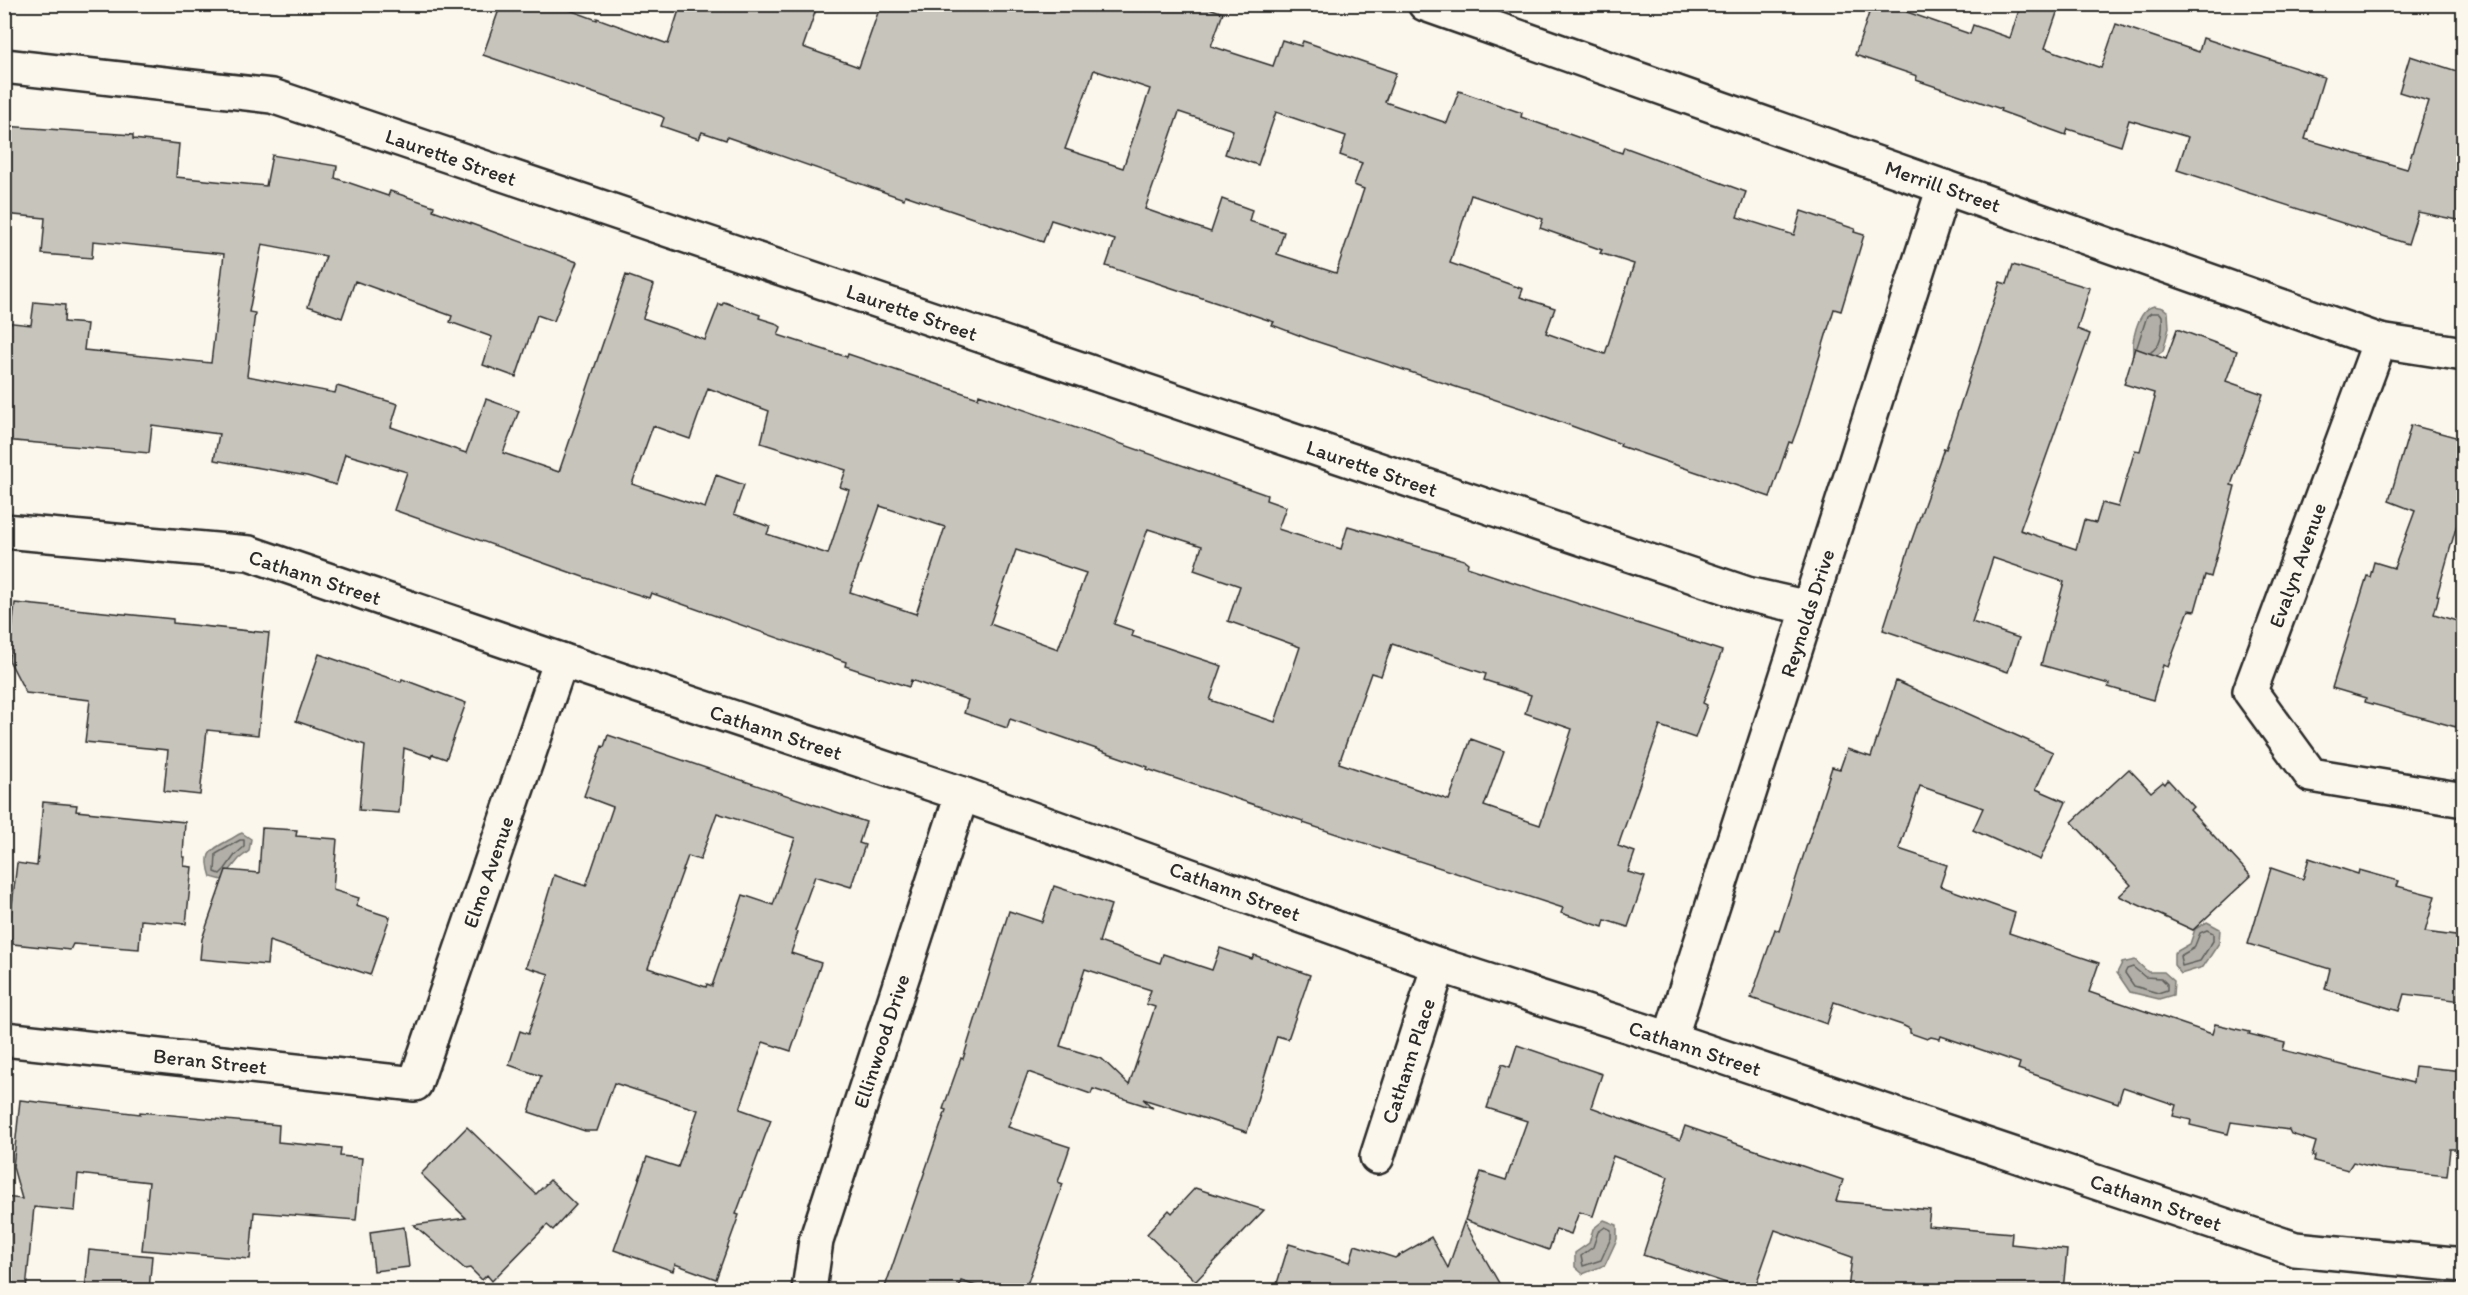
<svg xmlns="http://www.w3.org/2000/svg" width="2468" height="1295" viewBox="0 0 2468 1295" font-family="Itim,sans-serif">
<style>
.water{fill:#b1afa7;stroke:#7b7a75;stroke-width:1.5}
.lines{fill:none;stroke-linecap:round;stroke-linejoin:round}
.shore{stroke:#61605d;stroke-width:1.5}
.building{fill:#c7c4bc;stroke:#2b2b2b;stroke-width:1.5;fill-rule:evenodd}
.minor-casing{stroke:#2b2b2b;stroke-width:38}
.minor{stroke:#fbf7ec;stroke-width:33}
.labels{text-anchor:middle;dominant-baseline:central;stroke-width:5;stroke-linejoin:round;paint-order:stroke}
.street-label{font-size:21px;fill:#2b2b2b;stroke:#fbf7ec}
</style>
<rect width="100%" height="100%" fill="#fbf7ec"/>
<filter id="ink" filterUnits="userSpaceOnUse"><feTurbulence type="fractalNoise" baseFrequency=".0167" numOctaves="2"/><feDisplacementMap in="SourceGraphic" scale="12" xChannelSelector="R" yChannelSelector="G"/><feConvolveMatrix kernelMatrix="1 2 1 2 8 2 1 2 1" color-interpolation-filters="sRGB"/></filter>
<g filter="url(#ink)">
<!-- water -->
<g class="water">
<path d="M 2154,306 L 2163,308 L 2168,312 L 2169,328 L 2163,351 L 2143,364 L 2134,358 C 2130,344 2137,310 2154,306 Z"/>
<path d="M 242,833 L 251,839 L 249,851 L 239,859 L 222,880 L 211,877 C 203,852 210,851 229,840 C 234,838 236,835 242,833 Z"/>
<polygon points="2207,922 2220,929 2219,943 2203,967 2181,974 2174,965 2174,953 2190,944 2195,929"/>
<polygon points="2135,960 2148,972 2164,972 2174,981 2173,995 2159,999 2130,992 2117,973 2122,963"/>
<polygon points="1604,1220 1617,1225 1617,1239 1605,1265 1583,1274 1575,1267 1575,1253 1589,1243 1593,1229"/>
</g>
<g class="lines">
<!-- shore -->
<g class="shore">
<path d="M 2137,347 L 2147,316 L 2151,313 L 2160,313 L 2162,316 C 2163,329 2162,345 2151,352"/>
<polyline points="224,870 220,874 215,872 216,854 240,840 244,840 244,847 235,855 225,869"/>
<polygon points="2207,930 2213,933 2213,941 2200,961 2182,966 2180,956 2194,948 2200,933"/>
<polygon points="2133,967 2145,977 2161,978 2167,984 2167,990 2158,993 2134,986 2125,973 2127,969"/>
<polygon points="1605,1227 1611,1230 1611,1238 1601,1260 1583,1266 1581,1256 1593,1247 1598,1232"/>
</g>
</g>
<!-- building -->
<g class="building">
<path d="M 501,4 L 553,4 L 597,20 L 597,18 L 668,44 L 681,4 L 818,4 L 803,47 L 859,67 L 881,4 L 1198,4 L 1223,13 L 1211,46 L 1273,66 L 1282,40 L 1301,46 L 1303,41 L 1396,73 L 1385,102 L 1447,123 L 1459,91 L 1522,113 L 1521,117 L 1622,153 L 1624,147 L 1746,192 L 1737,217 L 1794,235 L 1801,211 L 1855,229 L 1854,232 L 1864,235 L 1841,311 L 1834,309 L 1799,424 L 1792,443 L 1789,442 L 1770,497 L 1620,446 L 1621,444 L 1533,412 L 1309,339 L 1272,325 L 1274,322 L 1106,266 L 1115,240 L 1051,220 L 1043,242 L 905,195 L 904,199 L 727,137 L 726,140 L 702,132 L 699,139 L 661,126 L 664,118 L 661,116 L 483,55 ZM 1094,70 L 1150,89 L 1123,168 L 1065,149 ZM 1179,112 L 1233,130 L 1225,154 L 1258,165 L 1276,112 L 1346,136 L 1340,155 L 1362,163 L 1354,185 L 1364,189 L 1336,273 L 1277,254 L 1284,232 L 1249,221 L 1252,210 L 1222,199 L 1211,232 L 1145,209 ZM 1471,195 L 1543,219 L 1540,228 L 1602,250 L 1600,253 L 1634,264 L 1605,354 L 1546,333 L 1555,308 L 1520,297 L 1523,289 L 1450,263 Z"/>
<polygon points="1872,4 1909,4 1907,12 1970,34 1973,25 2010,38 2021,4 2060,4 2045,48 2101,68 2116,24 2199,52 2203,38 2324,77 2305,139 2407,169 2428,101 2399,92 2410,56 2463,73 2463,221 2418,212 2408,244 2177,170 2188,137 2129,120 2121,146 2068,129 2066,135 2000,111 2001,109 1916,80 1917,76 1855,55"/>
<path d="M 4,126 L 133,135 L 133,139 L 179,144 L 176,177 L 266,186 L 272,155 L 337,166 L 335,178 L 388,196 L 390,191 L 434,206 L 433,210 L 577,262 L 554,321 L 537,315 L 516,377 L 483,365 L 492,337 L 450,322 L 452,316 L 355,281 L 342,318 L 308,306 L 326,256 L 262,244 L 249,312 L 255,313 L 247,376 L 335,393 L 337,386 L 398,404 L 391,427 L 466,453 L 486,399 L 519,411 L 503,453 L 559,472 L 626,275 L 654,285 L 643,318 L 705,340 L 719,304 L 722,305 L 724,302 L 760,315 L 759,318 L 775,323 L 781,327 L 778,335 L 847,357 L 848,354 L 978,398 L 979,394 L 1267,495 L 1266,500 L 1286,507 L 1278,529 L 1341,549 L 1348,526 L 1464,560 L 1468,563 L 1467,567 L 1722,651 L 1703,703 L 1707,705 L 1695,738 L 1660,726 L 1618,846 L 1635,852 L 1628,872 L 1645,877 L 1628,927 L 1605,920 L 1603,927 L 1561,913 L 1563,908 L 1303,823 L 1303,821 L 1147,769 L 1148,767 L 1010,719 L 1007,728 L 964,713 L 968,700 L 911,680 L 909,687 L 845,666 L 846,662 L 651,593 L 649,598 L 586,578 L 394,510 L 407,472 L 345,454 L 336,485 L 307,476 L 214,460 L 219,434 L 152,425 L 149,453 L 4,440 L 4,322 L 31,325 L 34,302 L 65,305 L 64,322 L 87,324 L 84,350 L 211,363 L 224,254 L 93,241 L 92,258 L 42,254 L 45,218 L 4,214 ZM 708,388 L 769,411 L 761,443 L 846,470 L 840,487 L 849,490 L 828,554 L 767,534 L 770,527 L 734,514 L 744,485 L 716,475 L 705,508 L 632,484 L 653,426 L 690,439 ZM 880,506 L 945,527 L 916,614 L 850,592 ZM 1148,529 L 1202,546 L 1194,570 L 1240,586 L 1228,621 L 1300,647 L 1275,722 L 1210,700 L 1222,666 L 1132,636 L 1134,631 L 1114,624 ZM 1016,550 L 1086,573 L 1058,649 L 990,624 ZM 1392,644 L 1486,674 L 1484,680 L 1531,695 L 1525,713 L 1572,729 L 1540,825 L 1484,806 L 1504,751 L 1471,739 L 1449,800 L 1339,763 L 1371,673 L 1381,676 Z"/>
<polygon points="2013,265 2090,288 2077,329 2090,334 2020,530 2076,549 2084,520 2096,523 2102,503 2118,507 2135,450 2140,451 2155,398 2153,397 2154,393 2124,384 2135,348 2166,359 2177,329 2237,351 2226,381 2263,394 2231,485 2235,486 2211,577 2205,575 2195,611 2189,610 2168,667 2163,665 2153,700 2108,687 2109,684 2041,665 2064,582 1993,558 1972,622 2019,638 2008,672 1883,630 1911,542 1944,448 1946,449 2000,282 2007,284"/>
<polygon points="2411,425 2463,439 2463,503 2437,595 2439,596 2434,614 2463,623 2463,702 2456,727 2365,702 2366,698 2332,688 2367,576 2370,577 2374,562 2394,568 2415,511 2389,501"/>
<polygon points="15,603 173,619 173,623 269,633 258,735 207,730 200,795 164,791 168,750 85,742 90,700 26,693 9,660"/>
<polygon points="319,654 401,682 402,679 466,703 446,759 432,754 431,757 404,748 399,813 359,810 365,745 296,721"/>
<polygon points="1896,681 2053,752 2036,789 2066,802 2040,860 1973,830 1983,808 1920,786 1899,849 1947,865 1940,886 2015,913 2009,933 2099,963 2089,992 2212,1034 2215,1024 2250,1032 2249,1034 2285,1043 2283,1050 2413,1083 2415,1066 2463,1071 2463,1143 2459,1143 2458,1149 2450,1149 2447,1176 2381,1169 2353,1162 2348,1170 2314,1161 2315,1156 2312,1156 2316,1142 2291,1134 2289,1130 2231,1122 2228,1134 2190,1125 2191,1120 2173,1116 2176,1105 2123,1087 2118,1103 2018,1069 2020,1063 1941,1036 1940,1039 1931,1037 1927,1039 1910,1033 1910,1029 1902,1025 1834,1002 1827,1024 1751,998 1775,929 1779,931 1832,767 1840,769 1847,749 1871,757"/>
<path d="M 608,735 L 866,822 L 859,843 L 865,845 L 851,887 L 815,876 L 795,931 L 798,932 L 791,953 L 821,963 L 791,1051 L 763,1042 L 740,1109 L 771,1120 L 736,1214 L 739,1215 L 716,1279 L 675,1264 L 673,1271 L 614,1250 L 647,1157 L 678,1167 L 698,1110 L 614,1083 L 597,1131 L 585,1131 L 529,1112 L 541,1076 L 509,1065 L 520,1031 L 528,1034 L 549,974 L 526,967 L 554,875 L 586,886 L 613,807 L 584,796 L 602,746 L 604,747 ZM 717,813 L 795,838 L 773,905 L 743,895 L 712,986 L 707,984 L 706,987 L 648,968 L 688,856 L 700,860 Z"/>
<polygon points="2129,769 2151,792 2163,782 2165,784 2168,780 2193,807 2190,810 2251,876 2193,930 2119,896 2131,885 2072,822"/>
<polygon points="43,802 77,805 76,811 185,822 183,857 185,857 184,866 192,867 186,924 141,920 139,949 73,944 70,950 13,944 13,940 8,939 17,863 37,866"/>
<polygon points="262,828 297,830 296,836 337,839 333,890 359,898 356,906 390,917 370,975 269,941 267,965 200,959 202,939 226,870 259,873"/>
<polygon points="2309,858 2358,874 2359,870 2399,881 2397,886 2435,896 2425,932 2463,937 2463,1001 2404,994 2399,1011 2325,989 2330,969 2248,944 2271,868 2303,879"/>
<path d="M 1054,886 L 1111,905 L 1099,942 L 1160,963 L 1163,954 L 1212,970 L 1220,948 L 1252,959 L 1254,955 L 1310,975 L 1288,1039 L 1277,1036 L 1247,1132 L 1143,1099 L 1153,1108 L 1093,1089 L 1091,1094 L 1028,1072 L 1008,1127 L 1070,1147 L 1058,1182 L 1063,1184 L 1025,1290 L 988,1290 L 961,1281 L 958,1290 L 884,1290 L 946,1110 L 943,1109 L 961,1058 L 963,1059 L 1009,911 L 1042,922 ZM 1085,969 L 1151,990 L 1146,1004 L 1155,1007 L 1129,1085 L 1102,1059 L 1060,1046 Z"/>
<polygon points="1517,1045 1602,1074 1591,1107 1680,1140 1685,1126 1843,1180 1836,1201 1930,1210 1928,1226 2012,1233 2011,1244 2067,1250 2063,1290 1848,1290 1852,1257 1775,1230 1754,1290 1747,1290 1643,1255 1668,1177 1613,1156 1593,1216 1579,1212 1571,1234 1556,1229 1549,1250 1465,1220 1481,1172 1506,1180 1527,1121 1487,1108 1502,1064 1510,1067"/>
<polygon points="20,1100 140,1114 140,1112 279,1125 278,1142 341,1148 340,1156 362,1158 356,1220 254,1212 250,1259 142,1250 149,1182 78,1174 75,1211 34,1207 26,1290 4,1290 4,1197 22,1199 13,1167"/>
<polygon points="467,1127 536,1194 550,1180 576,1205 553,1230 547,1225 492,1281 487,1275 482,1280 470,1268 465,1269 414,1225 466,1218 421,1174"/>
<polygon points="1195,1188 1264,1210 1196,1281 1147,1234 1169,1210 1172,1213"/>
<polygon points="1464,1222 1503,1290 1275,1290 1289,1244 1350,1262 1355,1245 1395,1258 1431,1237 1448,1268"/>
<polygon points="404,1227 409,1267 374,1271 370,1232"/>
<polygon points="89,1250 152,1256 149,1290 85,1290"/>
</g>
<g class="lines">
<!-- minor casing -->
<g class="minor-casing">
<g id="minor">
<polyline points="1425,4 2380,341 2464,354"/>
<polyline points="4,66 272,96 1747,594 1809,608"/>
<polyline points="2380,341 2250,691 2311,775 2464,800"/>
<polyline points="4,531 249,553 561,660 962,794 1439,965 1670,1039 2295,1249 2464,1265"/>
<polyline points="4,1039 415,1084 561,660"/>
<polyline points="1670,1039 1944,187"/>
<polyline points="1377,1157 1439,965"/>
<polyline points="809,1290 816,1241 962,794"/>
</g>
</g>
<!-- minor -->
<use href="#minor" class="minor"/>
</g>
</g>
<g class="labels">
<!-- street labels -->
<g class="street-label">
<text transform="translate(451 157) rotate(19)">Laurette Street</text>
<text transform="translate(1943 186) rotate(19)">Merrill Street</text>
<text transform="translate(912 312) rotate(19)">Laurette Street</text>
<text transform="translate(1372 468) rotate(19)">Laurette Street</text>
<text transform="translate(2297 565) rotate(-70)">Evalyn Avenue</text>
<text transform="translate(315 577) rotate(18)">Cathann Street</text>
<text transform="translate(1807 613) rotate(-72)">Reynolds Drive</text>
<text transform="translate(776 732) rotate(18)">Cathann Street</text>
<text transform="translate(488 872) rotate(-71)">Elmo Avenue</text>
<text transform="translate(1235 891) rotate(20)">Cathann Street</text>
<text transform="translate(881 1041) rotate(-72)">Ellinwood Drive</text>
<text transform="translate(1695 1048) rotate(18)">Cathann Street</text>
<text transform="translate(210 1061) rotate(6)">Beran Street</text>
<text transform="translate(1408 1061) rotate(-72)">Cathann Place</text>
<text transform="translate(2156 1202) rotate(19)">Cathann Street</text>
</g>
</g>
<!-- margin -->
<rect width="2468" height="1295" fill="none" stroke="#fbf7ec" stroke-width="24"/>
<rect x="12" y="12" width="2444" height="1271" fill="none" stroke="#2b2b2b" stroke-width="2" filter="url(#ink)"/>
</svg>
